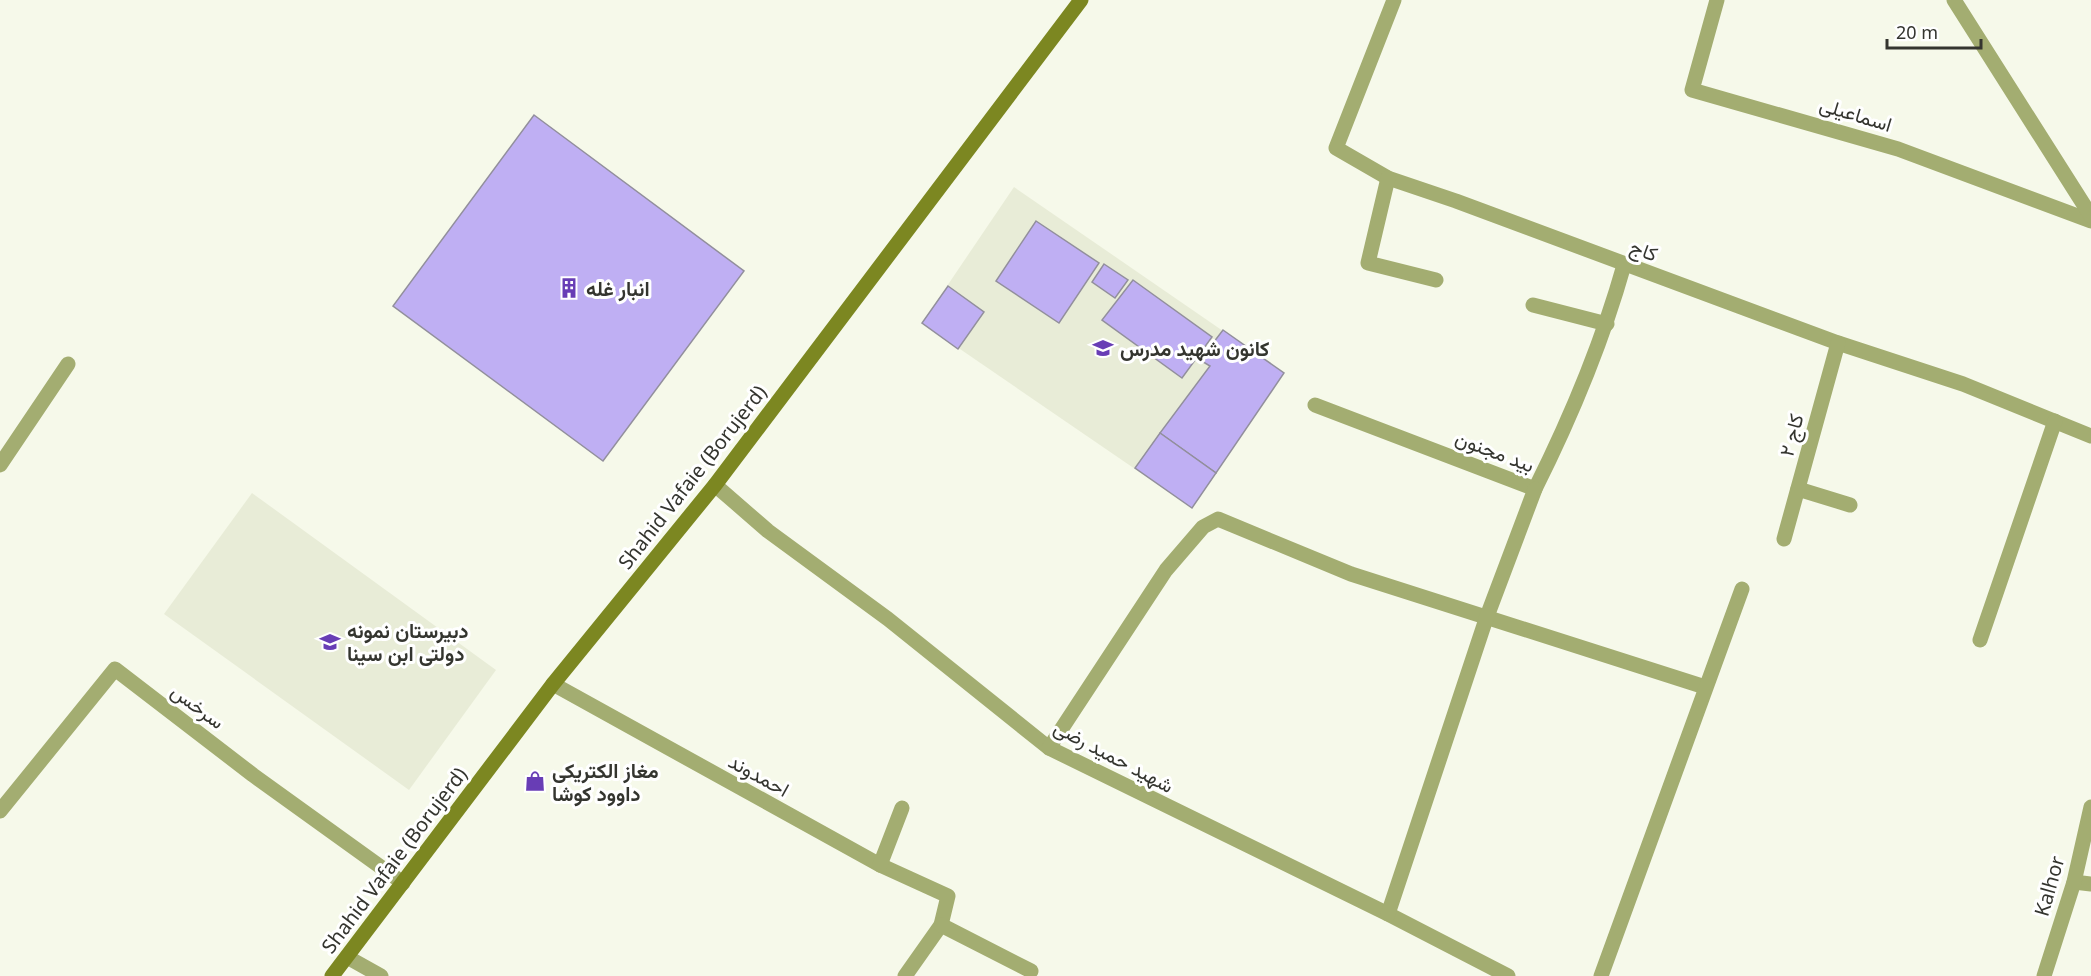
<svg xmlns="http://www.w3.org/2000/svg" width="2091" height="976" viewBox="0 0 2091 976" font-family="'Noto Sans',Vazirmatn,sans-serif">
<style>
.built{fill:#e8ecd7}
.building{fill:#bfaff3;stroke:#928f9c;stroke-width:1.5}
.lines{fill:none;stroke-linecap:round;stroke-linejoin:round}
.minor{stroke:#a3ad71;stroke-width:15}
.tertiary{stroke:#a3ad71;stroke-width:15}
.secondary{stroke:#7c8721;stroke-width:15}
.labels{text-anchor:middle;dominant-baseline:central;stroke-width:6;stroke-linejoin:round;paint-order:stroke}
.street-label{font-size:20px;fill:#34352f;stroke:#fff}
.poi-label{font-size:20px;font-weight:bold;fill:#34352f;stroke:#fff;text-anchor:start}
</style>
<rect width="100%" height="100%" fill="#f6f9ea"/>
<!-- built -->
<g class="built">
<polygon points="1014,187 1284,373 1192,508 922,323"/>
<polygon points="252,493 496,670 409,790 164,614"/>
</g>
<!-- building -->
<g class="building">
<polygon points="534,115 744,271 603,461 393,306"/>
<polygon points="1036,221 1099,263 1059,323 996,281"/>
<polygon points="1104,264 1128,280 1115,298 1092,282"/>
<polygon points="1133,280 1212,337 1182,378 1102,320"/>
<polygon points="948,286 984,312 958,349 922,323"/>
<polygon points="1223,330 1284,373 1216,473 1160,433 1210,366 1200,360"/>
<polygon points="1160,433 1216,473 1192,508 1135,468"/>
</g>
<g class="lines">
<!-- minor -->
<g class="minor">
<polyline points="1394,0 1336,148 1388,178 1456,201 1838,343 1963,384 2091,436"/>
<polyline points="1717,0 1692,90 1898,149 2091,221"/>
<polyline points="1388,178 1368,263 1436,280"/>
<polyline points="1533,305 1607,324"/>
<path d="M 1315,405 L 1535,489 C 1571,417 1602,343 1624,265"/>
<polyline points="0,465 68,364"/>
<polyline points="715,485 768,531 888,619 1049,748 1388,914 1508,976"/>
<polyline points="1798,489 1850,505"/>
<polyline points="1784,539 1838,343"/>
<polyline points="1980,640 2055,421"/>
<polyline points="553,684 880,865 948,896 941,925 905,976"/>
<polyline points="1049,748 1166,570 1203,527 1218,519 1351,574 1705,687"/>
<polyline points="0,811 115,669 253,775 403,883"/>
<polyline points="880,865 902,808"/>
<polyline points="2074,882 2091,884"/>
<polyline points="1388,914 1486,619 1535,489"/>
<polyline points="941,925 1031,971"/>
<polyline points="347,957 381,976"/>
<polyline points="1601,976 1742,589"/>
</g>
<!-- tertiary -->
<g class="tertiary">
<polyline points="1954,0 2091,216"/>
<polyline points="2044,976 2074,882 2091,807"/>
</g>
<!-- secondary -->
<polyline class="secondary" points="332,976 553,684 715,485 1081,0"/>
</g>
<!-- icons -->
<defs>
<g id="building-bare" transform="scale(1.62)"><path d="M-4-6H4V6H1V3H-1V6H-4ZM-2.5-4.3h1.7v1.8h-1.7ZM.8-4.3h1.7v1.8H.8ZM-2.5-1h1.7V.8h-1.7ZM.8-1h1.7V.8H.8Z" fill="#683db5" stroke="#fff" stroke-width="2.5" paint-order="stroke"/></g>
<g id="school-bare" transform="scale(1.62)"><path d="M0-5L7-2L0 1L-7-2ZM-4 1L0 2.5L4 1V4Q0 6-4 4Z" fill="#683db5" stroke="#fff" stroke-width="2.5" paint-order="stroke"/></g>
<g id="shop-bare" transform="scale(1.62)"><path d="M-5-2.5h2.3a2.7 3.5 0 0 1 5.4 0H5L5.5 6h-11ZM-1.5-2.5h3a1.5 2.3 0 0 0-3 0Z" fill="#683db5" stroke="#fff" stroke-width="2.5" paint-order="stroke"/></g>
</defs>
<g fill-rule="evenodd">
<use href="#building-bare" x="569" y="288"/>
<use href="#school-bare" x="1103" y="348"/>
<use href="#school-bare" x="330" y="642"/>
<use href="#shop-bare" x="535" y="781"/>
</g>
<g class="labels">
<!-- street labels -->
<g class="street-label">
<text transform="translate(1856 114) rotate(17)">اسماعیلی</text>
<text transform="translate(1644 250) rotate(20)">کاج</text>
<text transform="translate(1791 435) rotate(-75)">کاج ۲</text>
<text transform="translate(1495 451) rotate(21)">بید مجنون</text>
<text transform="translate(692 477) rotate(-52)">Shahid Vafaie (Borujerd)</text>
<text transform="translate(198 706) rotate(37)">سرخس</text>
<text transform="translate(1114 756) rotate(28)">شهید حمید رضی</text>
<text transform="translate(759 775) rotate(29)">احمدوند</text>
<text transform="translate(394 860) rotate(-53)">Shahid Vafaie (Borujerd)</text>
<text transform="translate(2049 886) rotate(-74)">Kalhor</text>
</g>
<!-- poi labels -->
<g class="poi-label">
<text x="586" y="288">انبار غله</text>
<text x="1120" y="348">کانون شهید مدرس</text>
<text x="347" y="630">دبیرستان نمونه<tspan x="347" dy="23">دولتی ابن سینا</tspan></text>
<text x="552" y="770">مغاز الکتریکی<tspan x="552" dy="23">داوود کوشا</tspan></text>
</g>
</g>
<!-- scale -->
<path d="M1887 39v9h94v-9" fill="none" stroke="#34352f" stroke-width="3"/>
<text x="1896" y="39" font-size="18" fill="#34352f" stroke="#ffffff" stroke-width="4.5" paint-order="stroke">20 m</text>
</svg>
